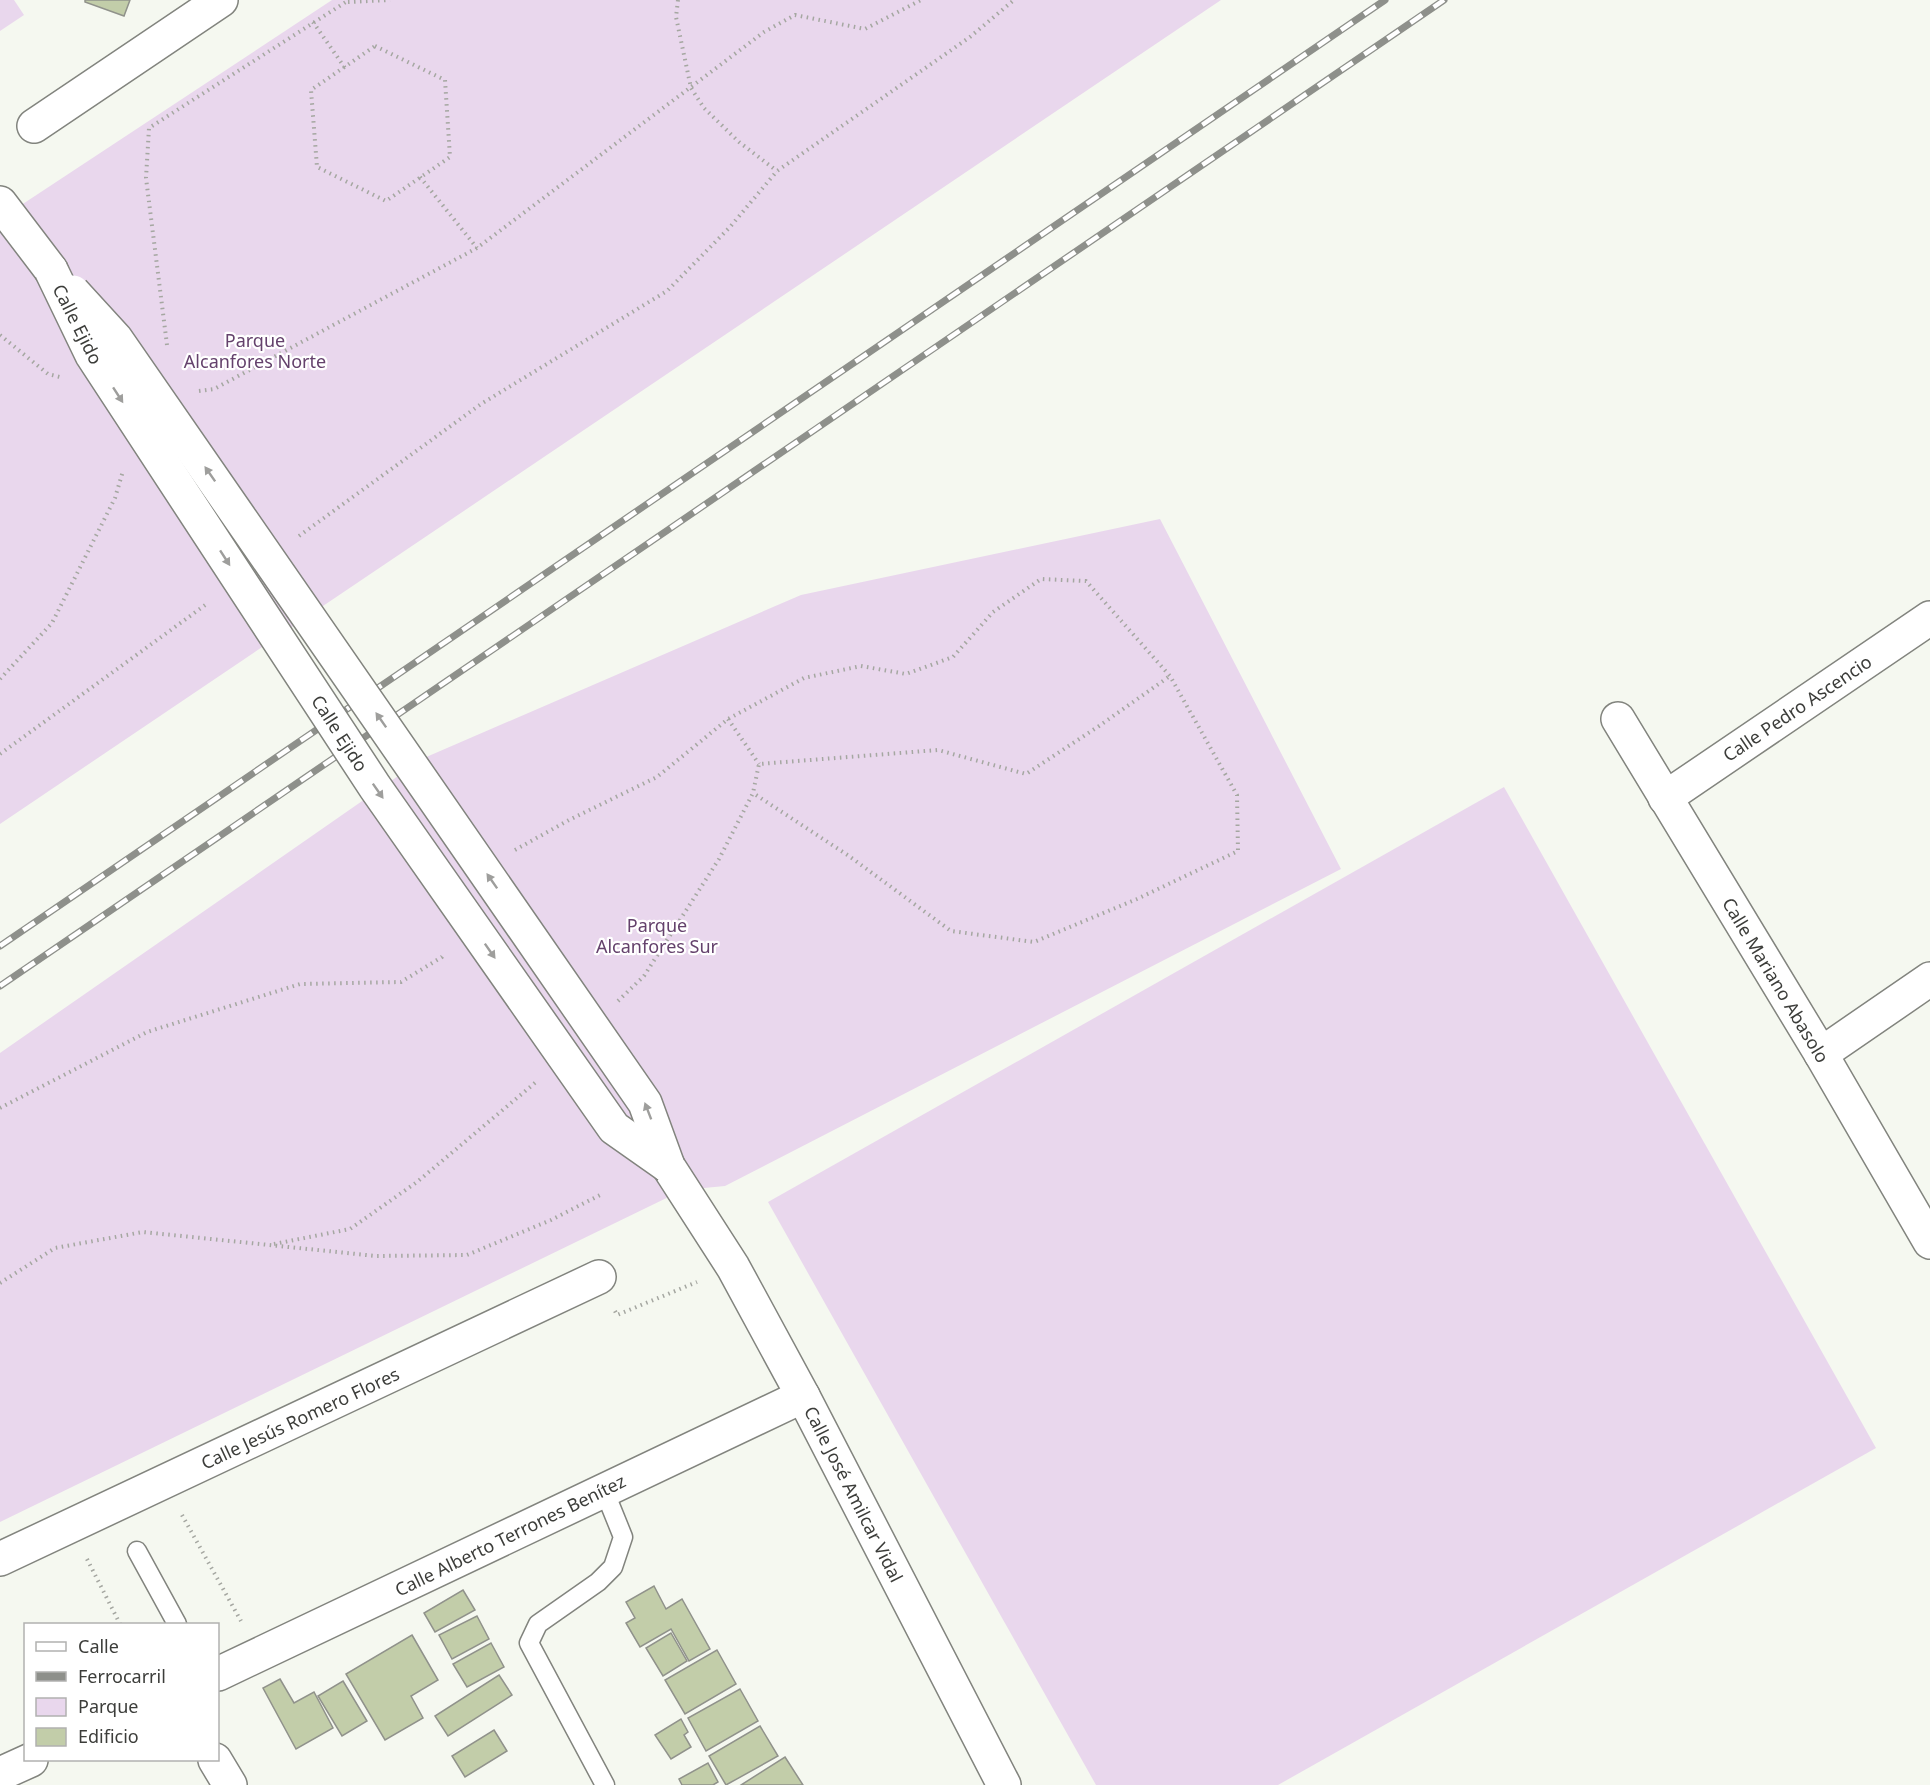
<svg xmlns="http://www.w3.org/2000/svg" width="1930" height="1785" viewBox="0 0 1930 1785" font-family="'Noto Sans',sans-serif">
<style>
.green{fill:#e9d7ed}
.building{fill:#c2cda9;stroke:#90928b;stroke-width:1.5}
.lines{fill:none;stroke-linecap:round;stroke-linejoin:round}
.service-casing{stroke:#82847e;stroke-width:21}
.minor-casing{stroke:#82847e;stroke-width:36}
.tertiary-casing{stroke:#82847e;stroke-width:36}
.path{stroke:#a5a7a1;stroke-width:4;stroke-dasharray:1.5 4.5;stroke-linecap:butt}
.service{stroke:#fff;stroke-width:18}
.minor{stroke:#fff;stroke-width:33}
.tertiary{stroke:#fff;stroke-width:33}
.rail-casing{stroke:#8e908b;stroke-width:7}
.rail{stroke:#fff;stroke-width:4.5;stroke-dasharray:14;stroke-linecap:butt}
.tertiary-bridge-casing{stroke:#82847e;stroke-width:36;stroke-linecap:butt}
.tertiary-bridge{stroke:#fff;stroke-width:33}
.oneway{fill:#9e9e9c}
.labels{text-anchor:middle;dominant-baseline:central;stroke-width:4.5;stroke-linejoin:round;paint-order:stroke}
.street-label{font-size:18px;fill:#3c3d3a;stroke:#fff}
.park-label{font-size:18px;fill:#64416c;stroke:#fff}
</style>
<rect width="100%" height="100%" fill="#f5f8f0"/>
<!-- green -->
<g class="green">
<polygon points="0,0 14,0 24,15 0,31"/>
<polygon points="332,0 1221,0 0,824 0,219"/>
<polygon points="1160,519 1341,869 725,1186 683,1190 0,1522 0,1053 424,758 801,595"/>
<polygon points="1504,787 1876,1448 1278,1785 1096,1785 768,1202"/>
</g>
<!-- building -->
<g class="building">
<polygon points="85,0 130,0 124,16 85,2"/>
<polygon points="654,1586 666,1609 682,1599 710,1649 689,1661 671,1629 640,1647 626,1623 635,1618 626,1602"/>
<polygon points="463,1590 475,1610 435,1632 424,1613"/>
<polygon points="477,1616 489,1639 452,1659 439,1635"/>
<polygon points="671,1633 687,1661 663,1676 646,1648"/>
<polygon points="412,1635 438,1680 411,1696 423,1718 385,1740 346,1674"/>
<polygon points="491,1643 504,1667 467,1687 453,1664"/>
<polygon points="717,1650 736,1684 685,1714 665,1680"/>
<polygon points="499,1675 512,1695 448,1736 435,1716"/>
<polygon points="280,1679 294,1703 314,1692 333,1728 296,1749 263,1688"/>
<polygon points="343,1681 367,1721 342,1736 318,1696"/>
<polygon points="740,1689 758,1721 706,1751 688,1718"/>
<polygon points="681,1719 688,1732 684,1735 691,1747 671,1759 655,1735"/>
<polygon points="760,1726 778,1756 726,1785 709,1756"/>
<polygon points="494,1730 507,1751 465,1777 452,1756"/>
<polygon points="785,1757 803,1785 741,1785"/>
<polygon points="708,1763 718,1782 713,1785 682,1785 679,1779"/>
</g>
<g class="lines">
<!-- service casing -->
<g class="service-casing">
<g id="service">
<polyline points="604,1490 623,1537 613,1567 598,1582 538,1624 529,1643 605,1785"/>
<polyline points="137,1551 177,1624"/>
</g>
</g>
<!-- minor casing -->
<g class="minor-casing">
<g id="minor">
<polyline points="34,126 221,0"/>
<polyline points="1618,719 1821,1054 1930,1242"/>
<polyline points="1665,798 1930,618"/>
<polyline points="1821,1054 1930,979"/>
<polyline points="0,1559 599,1277"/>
<polyline points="218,1674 803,1396"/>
<polyline points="215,1760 230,1785"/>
<polyline points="0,1774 31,1760"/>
</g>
</g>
<!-- tertiary casing -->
<g class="tertiary-casing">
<g id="tertiary">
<polyline points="0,203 51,270"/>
<polyline points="668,1166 733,1267 803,1396 1004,1785"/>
</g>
</g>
<!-- path -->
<g class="path">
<polyline points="678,0 676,17 691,88 704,108 739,142 777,171"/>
<polyline points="348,2 390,0"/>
<polyline points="313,22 345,68"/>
<polygon points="375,46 445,80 450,157 386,201 317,167 311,90"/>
<polyline points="420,177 477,248"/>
<polyline points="0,335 48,374 60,377"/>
<polyline points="167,345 146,178 149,128 349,0"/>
<polyline points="199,391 214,389 477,248 764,32 795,15 865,29 921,0"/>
<polyline points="299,536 481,404 667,291 730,227 777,171 970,37 1014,0"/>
<polyline points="0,679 52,623 115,498 123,471"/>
<polyline points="728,719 759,764"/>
<polyline points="0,754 208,603"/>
<polyline points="515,850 569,820 657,777 728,719 804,678 861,666 906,674 953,657 993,612 1041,579 1086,581 1170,676 1237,795 1238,851 1137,899 1034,942 951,931 849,856 753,793"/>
<polyline points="618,1001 644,976 719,859 753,793 759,764 938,750 1026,774 1099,726 1170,676"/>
<polyline points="0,1108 147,1032 300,984 401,982 442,957 445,953"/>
<polyline points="274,1244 350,1229 417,1182 536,1082"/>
<polyline points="0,1283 55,1248 143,1232 376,1256 467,1255 551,1220 602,1194"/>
<polyline points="615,1311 617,1315 697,1282"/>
<polyline points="182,1515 241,1621"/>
<polyline points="87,1559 120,1624"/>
</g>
<!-- service -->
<use href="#service" class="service"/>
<!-- minor -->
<use href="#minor" class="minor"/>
<!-- tertiary -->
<use href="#tertiary" class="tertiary"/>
<!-- rail casing -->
<g class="rail-casing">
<g id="rail">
<polyline points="0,946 1385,0"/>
<polyline points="0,986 1444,0"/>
</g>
</g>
<!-- rail -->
<use href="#rail" class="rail"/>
<!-- tertiary-bridge casing -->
<g class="tertiary-bridge-casing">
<g id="tertiary-bridge">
<polyline points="51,270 92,355 375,787 614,1128 668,1166"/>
<polyline points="73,292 116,339 645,1103 668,1166"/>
</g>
</g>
<!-- tertiary-bridge -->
<use href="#tertiary-bridge" class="tertiary-bridge"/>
</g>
<!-- one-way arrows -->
<defs><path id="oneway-solid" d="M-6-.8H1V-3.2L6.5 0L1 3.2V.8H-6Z" transform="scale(1.5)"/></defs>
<g class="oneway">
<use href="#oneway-solid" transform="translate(118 395) rotate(57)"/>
<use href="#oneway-solid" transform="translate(210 474) rotate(-125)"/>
<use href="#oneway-solid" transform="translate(225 558) rotate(57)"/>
<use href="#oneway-solid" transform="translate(381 720) rotate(-125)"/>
<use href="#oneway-solid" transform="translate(378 791) rotate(55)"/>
<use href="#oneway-solid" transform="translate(492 881) rotate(-125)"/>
<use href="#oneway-solid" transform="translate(490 951) rotate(55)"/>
<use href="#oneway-solid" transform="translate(648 1111) rotate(-111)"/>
</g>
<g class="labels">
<!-- street labels -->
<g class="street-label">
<text transform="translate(78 324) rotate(63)">Calle Ejido</text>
<text transform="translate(1797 708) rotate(-34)">Calle Pedro Ascencio</text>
<text transform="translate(340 733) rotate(57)">Calle Ejido</text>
<text transform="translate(1776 980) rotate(59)">Calle Mariano Abasolo</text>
<text transform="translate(300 1418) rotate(-25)">Calle Jesús Romero Flores</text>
<text transform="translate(854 1494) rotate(63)">Calle José Amilcar Vidal</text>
<text transform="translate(510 1535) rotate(-26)">Calle Alberto Terrones Benítez</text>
</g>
<!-- park labels -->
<g class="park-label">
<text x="255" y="340">Parque<tspan x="255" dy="21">Alcanfores Norte</tspan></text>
<text x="657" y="925">Parque<tspan x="657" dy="21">Alcanfores Sur</tspan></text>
</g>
</g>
<!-- legend -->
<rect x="24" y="1623" width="195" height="138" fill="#ffffff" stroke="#b1b1b0" stroke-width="1.5"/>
<rect x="36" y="1642" width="30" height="9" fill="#ffffff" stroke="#b1b1b0" stroke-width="1.5"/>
<text x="78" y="1653" font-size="18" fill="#3c3d3a">Calle</text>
<rect x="36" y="1672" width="30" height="9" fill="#8e908b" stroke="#b1b1b0" stroke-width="1.5"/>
<text x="78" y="1683" font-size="18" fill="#3c3d3a">Ferrocarril</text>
<rect x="36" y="1698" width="30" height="18" fill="#e9d7ed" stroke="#b1b1b0" stroke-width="1.5"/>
<text x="78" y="1713" font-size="18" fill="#3c3d3a">Parque</text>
<rect x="36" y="1728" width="30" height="18" fill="#c2cda9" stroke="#b1b1b0" stroke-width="1.5"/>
<text x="78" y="1743" font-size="18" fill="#3c3d3a">Edificio</text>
</svg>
